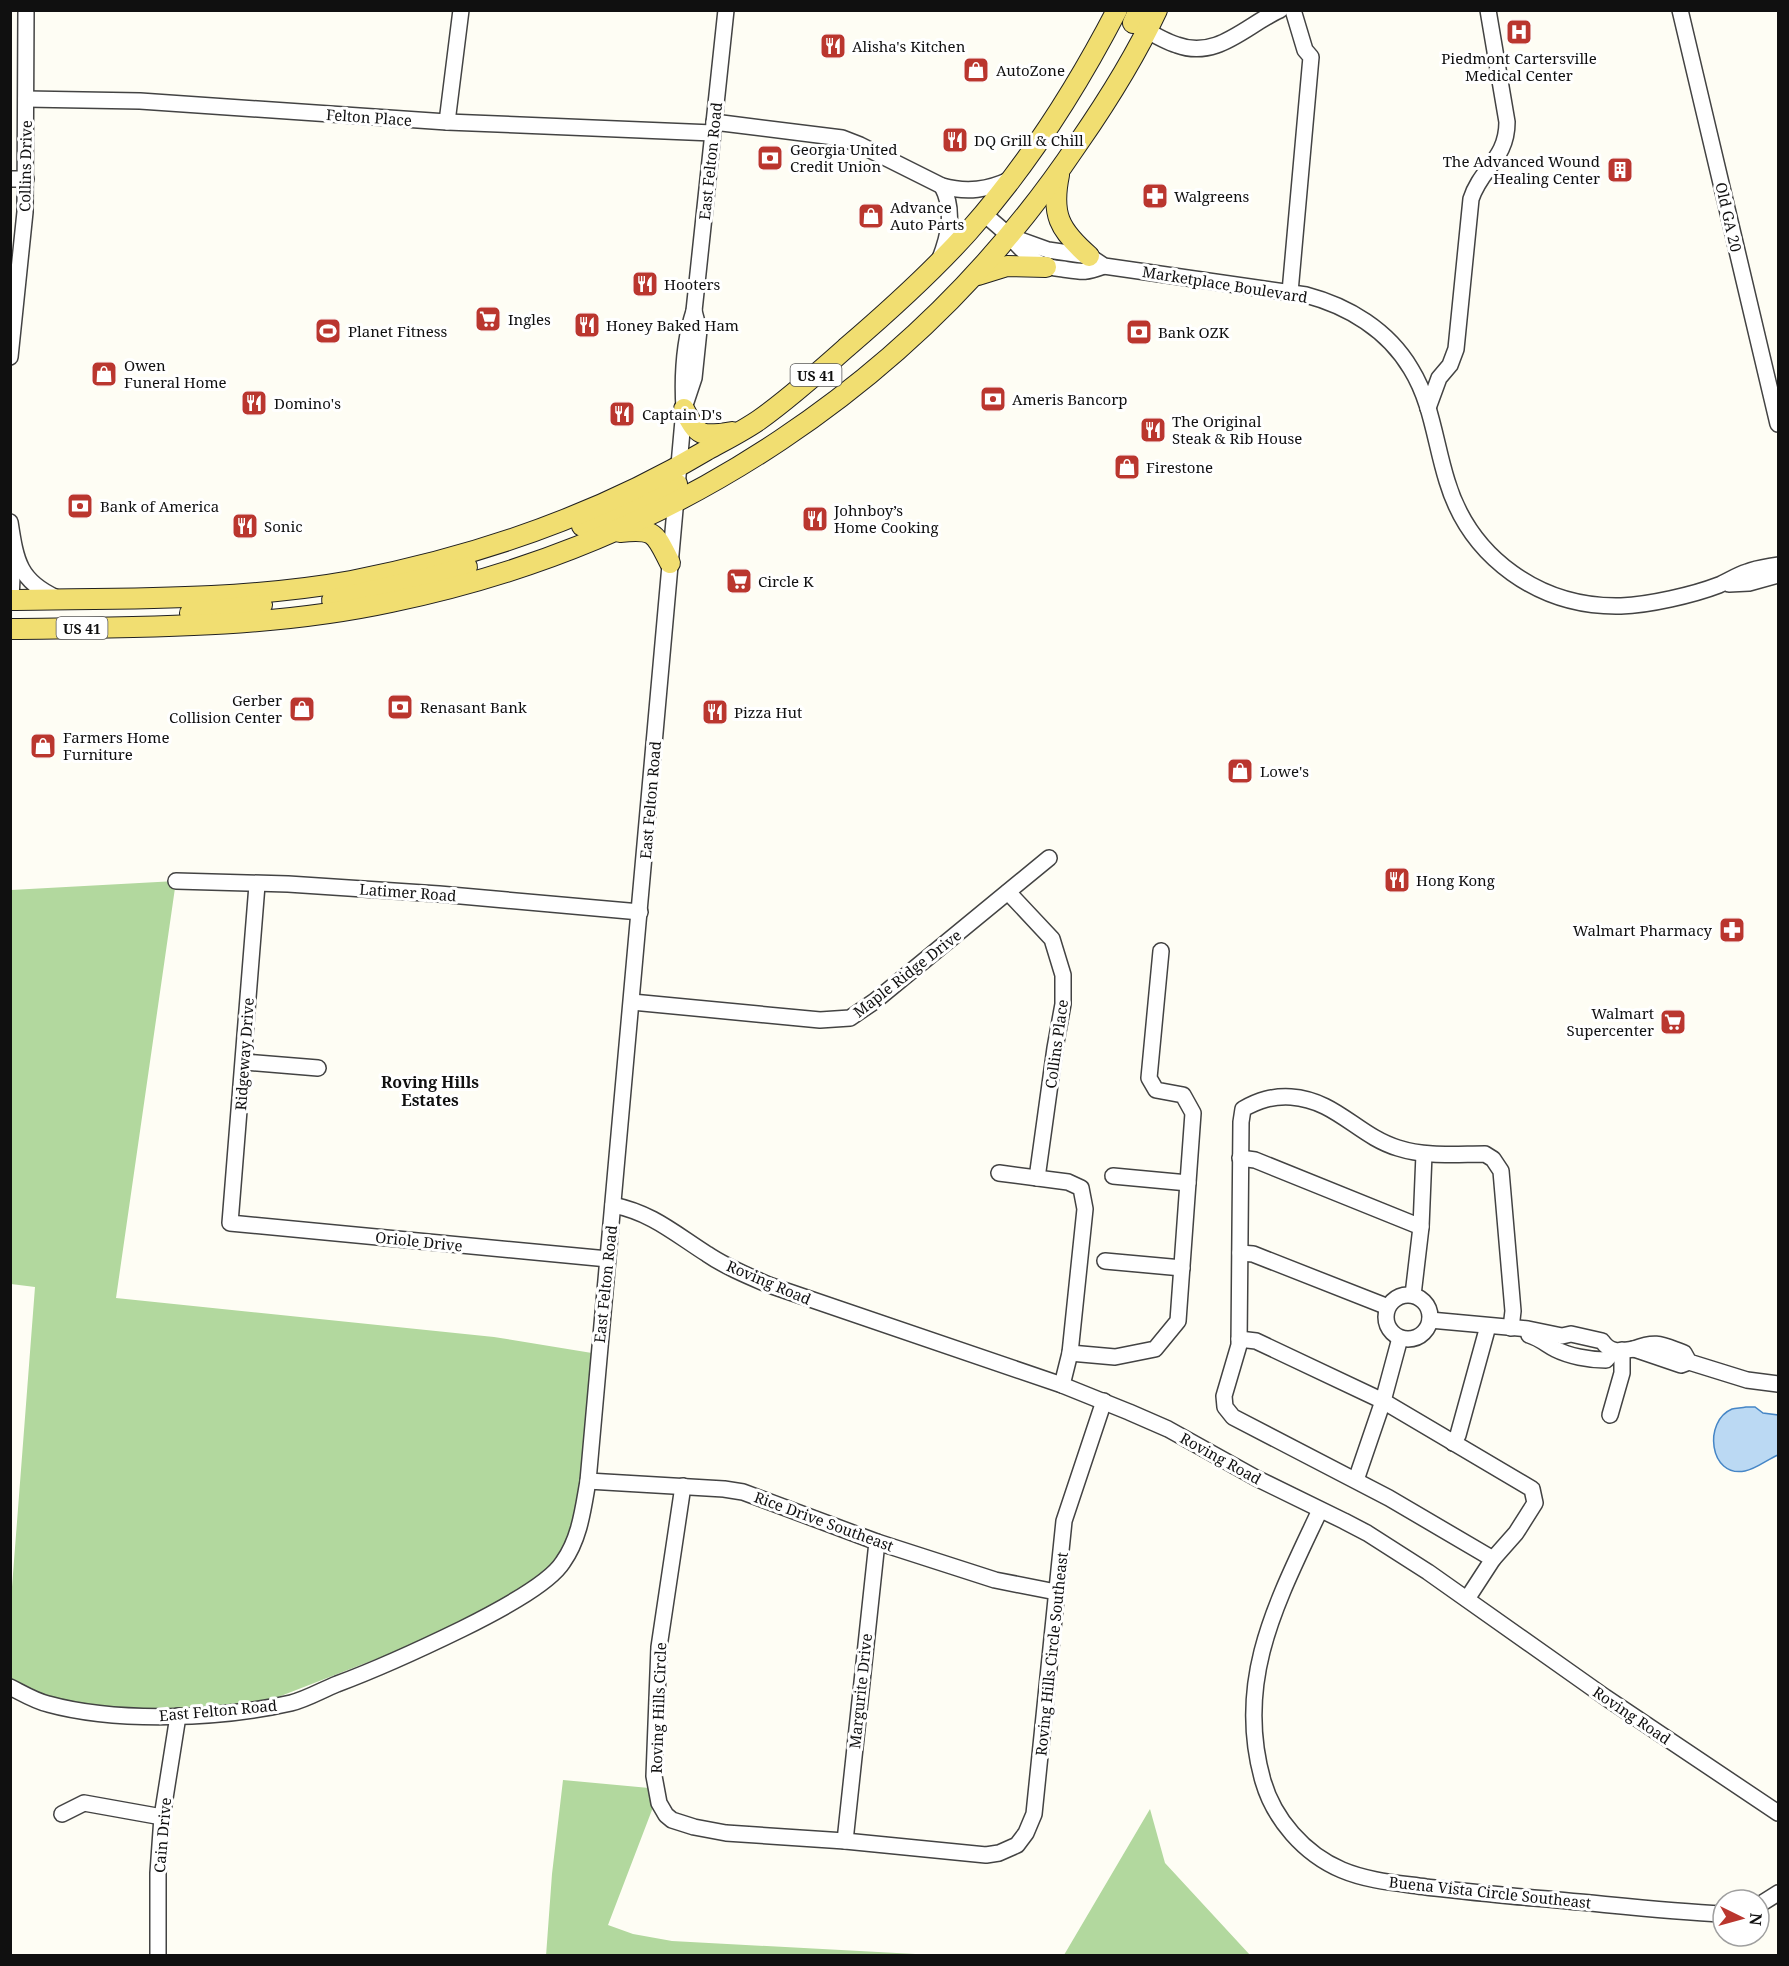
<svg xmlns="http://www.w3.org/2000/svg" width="1789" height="1966" viewBox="0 0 1789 1966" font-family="'Noto Serif',serif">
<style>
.forest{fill:#b2d89e}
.water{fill:#bbd9f3;stroke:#4686c6;stroke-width:1.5}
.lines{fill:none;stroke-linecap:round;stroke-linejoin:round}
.minor-casing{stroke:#434343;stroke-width:18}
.major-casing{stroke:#212121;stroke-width:22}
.minor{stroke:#fff;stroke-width:15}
.major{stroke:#f1de71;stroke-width:20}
.labels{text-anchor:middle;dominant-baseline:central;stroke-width:6;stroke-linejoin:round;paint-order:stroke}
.shield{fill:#fff;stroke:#585858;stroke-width:1.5}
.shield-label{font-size:14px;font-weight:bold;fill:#101010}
.poi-label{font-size:15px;fill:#101010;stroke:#fff;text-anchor:start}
.street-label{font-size:15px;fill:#101010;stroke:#fff}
.neighbourhood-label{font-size:16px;font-weight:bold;fill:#101010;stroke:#fff}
</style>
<rect width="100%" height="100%" fill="#fefdf4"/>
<!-- forest -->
<g class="forest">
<polygon points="176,881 116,1298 494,1337 598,1354 588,1481 568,1553 503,1606 394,1652 255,1706 178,1716 52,1701 11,1686 11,1600 35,1287 11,1284 11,890"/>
<polygon points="563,1780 660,1789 608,1925 633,1934 672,1941 934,1955 546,1956 552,1874"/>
<polygon points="1150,1809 1165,1863 1250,1955 1064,1955"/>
</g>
<!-- water -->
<path class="water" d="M 1746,1407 L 1755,1407 L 1763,1413 L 1778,1415 L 1778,1455 C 1768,1459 1756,1469 1745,1471 C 1709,1478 1703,1421 1732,1409 C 1736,1408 1742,1408 1746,1407 Z"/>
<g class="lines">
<!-- minor casing -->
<g class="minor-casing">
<g id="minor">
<polyline points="1680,10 1778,424"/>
<path d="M 1139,26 C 1151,33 1164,41 1177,45 C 1217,60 1246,25 1280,10"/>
<polyline points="26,99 140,101 447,122 713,133"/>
<polyline points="447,122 461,10"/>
<path d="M 714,122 L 842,138 L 860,145 L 942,186 C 967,193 988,190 1011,179"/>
<polyline points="10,179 26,179"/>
<path d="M 984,214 C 992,221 1001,228 1009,236 C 1028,255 1033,266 1063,269 C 1083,272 1085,273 1104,266"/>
<path d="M 1009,236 L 1048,250 L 1089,256 L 1104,266 L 1306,295 C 1348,306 1388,330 1411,369 C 1432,403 1435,443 1447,481 C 1470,558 1540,608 1621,606 C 1649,605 1693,595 1719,585 C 1728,581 1737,575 1747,572 C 1757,568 1768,567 1778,565"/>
<path d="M 939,261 C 949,236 955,211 942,186"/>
<polyline points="1290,292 1311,57 1305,50 1293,10"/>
<polyline points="10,357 25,212 26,10"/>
<polyline points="686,402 694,378 699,330 694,311"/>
<path d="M 1428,408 L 1439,378 L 1450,365 L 1456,349 L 1471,199 C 1481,168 1507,159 1507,122 L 1488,10"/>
<path d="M 10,522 C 16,561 19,581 57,598"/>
<polyline points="1729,584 1749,583 1778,575"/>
<polyline points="11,600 13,555"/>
<polyline points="176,881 288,884 439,894 640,912"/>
<path d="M 257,885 C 248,997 240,1110 230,1223 L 608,1259"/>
<polyline points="1008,892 1052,939 1063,975 1063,1004 1055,1048 1037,1178"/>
<polyline points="632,1002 820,1020 850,1018 875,1001 1049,858"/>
<polyline points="245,1062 318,1068"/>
<polyline points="1240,1158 1255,1160 1421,1227 1413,1295"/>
<polyline points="999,1173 1068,1182 1081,1188 1085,1209 1070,1353 1062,1385"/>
<polyline points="1113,1176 1188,1183"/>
<path d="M 613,1205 C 652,1213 674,1233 707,1254 C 726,1267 748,1276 769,1285 L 1062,1385 L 1129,1412 L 1168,1429 L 1256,1478 L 1344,1521 L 1367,1533 L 1428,1572 L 1605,1697 L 1778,1813"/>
<polyline points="1421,1227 1424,1154"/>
<polyline points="1240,1253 1253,1254 1388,1307"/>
<polyline points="1105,1261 1182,1268"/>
<circle cx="1408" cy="1317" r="22"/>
<path d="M 1430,1320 L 1528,1329 L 1562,1336 L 1571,1334 L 1602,1341 C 1611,1354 1620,1351 1634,1349"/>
<path d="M 1529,1335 C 1539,1338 1546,1344 1555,1349 C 1569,1356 1589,1360 1606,1360 L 1614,1351"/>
<polyline points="1239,1339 1256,1341 1383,1401 1532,1489 1535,1503 1516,1533 1493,1559"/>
<polyline points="1070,1353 1115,1357 1155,1349 1178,1321 1193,1113 1183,1095 1156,1090 1149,1078 1161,951"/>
<path d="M 1689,1362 L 1684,1353 C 1662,1345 1657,1340 1634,1349 L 1681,1365 L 1689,1362 L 1747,1380 L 1778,1384"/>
<polyline points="1610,1415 1622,1373 1622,1350"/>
<polyline points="1453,1443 1458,1435 1488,1326"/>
<polyline points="1356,1480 1383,1401 1400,1338"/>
<polyline points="588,1481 724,1489 743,1492 877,1542 995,1580 1056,1592"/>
<polyline points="683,1486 659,1647 654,1776 659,1803 666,1815 672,1820 694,1827 726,1833 845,1841 986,1855 999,1853 1017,1845 1026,1833 1034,1814 1064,1521 1104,1401"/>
<path d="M 1320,1510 C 1278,1600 1234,1679 1263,1781 C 1274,1819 1304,1854 1342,1870 C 1368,1881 1397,1883 1426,1887 C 1462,1891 1497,1895 1534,1898 C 1597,1903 1660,1911 1723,1914"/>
<path d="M 1467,1599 L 1493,1559 L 1389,1498 L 1233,1417 L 1225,1407 L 1224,1396 L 1239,1345 L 1241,1122 L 1243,1109 C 1259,1100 1272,1096 1291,1097 C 1336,1100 1358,1136 1398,1148 C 1426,1157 1456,1154 1485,1154 L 1493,1159 L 1501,1171 L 1513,1311 L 1511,1328"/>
<path d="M 10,1687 C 22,1693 35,1701 48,1704 C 117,1723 221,1719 291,1703 C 307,1699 322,1690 337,1684 C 380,1668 421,1649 462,1629 C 488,1616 548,1586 563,1562 C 580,1538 583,1509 588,1481 L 684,409 C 682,376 684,342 694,311 L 726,10"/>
<polyline points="62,1814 84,1803 162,1817"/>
<polyline points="845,1841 877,1542"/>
<polyline points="1759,1905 1778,1893"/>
<polyline points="158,1956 158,1873 162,1817 178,1716"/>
</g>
</g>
<!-- major casing -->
<g class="major-casing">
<g id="major">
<polyline points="1133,23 1139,10"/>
<path d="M 1059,175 C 1051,214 1059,230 1089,256"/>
<polyline points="978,275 1007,266 1046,267"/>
<path d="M 684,409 C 698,437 701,437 732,432"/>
<polyline points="582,526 677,484"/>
<path d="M 620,532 C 656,528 655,534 670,563"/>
<path d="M 10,600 C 124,598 239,601 351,581 C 475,557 598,515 707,450 C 725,440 743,431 759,420 C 790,398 819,372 847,347 C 889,311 931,273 968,232 C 1027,166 1076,89 1117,10"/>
<polyline points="332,600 432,577 467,567"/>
<polyline points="190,613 262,605"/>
<path d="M 10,629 C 138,627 266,629 391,602 C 673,544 919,381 1079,142 C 1108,100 1135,57 1157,10"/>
</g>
</g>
<!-- minor -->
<use href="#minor" class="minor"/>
<!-- major -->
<use href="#major" class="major"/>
</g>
<!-- icons -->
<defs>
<g id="hospital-square" transform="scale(1.35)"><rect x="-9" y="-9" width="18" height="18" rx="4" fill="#ba362e" stroke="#fff"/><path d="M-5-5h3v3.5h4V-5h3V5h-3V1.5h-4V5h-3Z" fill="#fff"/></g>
<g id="restaurant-square" transform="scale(1.35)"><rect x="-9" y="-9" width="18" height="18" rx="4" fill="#ba362e" stroke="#fff"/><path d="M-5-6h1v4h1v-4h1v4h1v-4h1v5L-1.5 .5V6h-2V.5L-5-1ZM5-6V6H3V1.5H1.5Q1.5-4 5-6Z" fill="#fff"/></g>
<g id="shop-square" transform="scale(1.35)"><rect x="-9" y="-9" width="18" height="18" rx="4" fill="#ba362e" stroke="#fff"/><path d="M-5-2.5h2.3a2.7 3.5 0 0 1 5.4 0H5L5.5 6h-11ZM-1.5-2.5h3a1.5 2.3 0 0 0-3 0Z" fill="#fff"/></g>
<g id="bank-square" transform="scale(1.35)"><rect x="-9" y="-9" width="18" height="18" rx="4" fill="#ba362e" stroke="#fff"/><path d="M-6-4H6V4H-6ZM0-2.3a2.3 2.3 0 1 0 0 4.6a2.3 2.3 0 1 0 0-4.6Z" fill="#fff"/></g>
<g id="building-square" transform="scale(1.35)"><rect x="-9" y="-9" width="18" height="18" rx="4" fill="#ba362e" stroke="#fff"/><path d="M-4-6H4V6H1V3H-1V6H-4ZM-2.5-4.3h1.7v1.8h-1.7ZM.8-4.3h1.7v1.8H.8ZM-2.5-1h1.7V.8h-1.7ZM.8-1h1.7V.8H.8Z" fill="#fff"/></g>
<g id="pharmacy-square" transform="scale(1.35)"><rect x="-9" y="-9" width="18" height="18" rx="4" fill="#ba362e" stroke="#fff"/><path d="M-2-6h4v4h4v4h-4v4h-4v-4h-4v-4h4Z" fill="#fff"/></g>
<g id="supermarket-square" transform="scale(1.35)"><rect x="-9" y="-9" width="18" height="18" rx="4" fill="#ba362e" stroke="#fff"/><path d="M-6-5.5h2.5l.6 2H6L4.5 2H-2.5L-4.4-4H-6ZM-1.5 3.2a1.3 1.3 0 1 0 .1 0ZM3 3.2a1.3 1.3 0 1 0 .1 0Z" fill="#fff"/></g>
<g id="stadium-square" transform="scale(1.35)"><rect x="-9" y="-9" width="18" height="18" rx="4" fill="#ba362e" stroke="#fff"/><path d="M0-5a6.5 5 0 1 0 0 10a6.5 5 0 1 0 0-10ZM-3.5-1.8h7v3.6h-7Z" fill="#fff"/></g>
</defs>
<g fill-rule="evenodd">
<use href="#hospital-square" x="1519" y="32"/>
<use href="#restaurant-square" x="833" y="46"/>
<use href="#shop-square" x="976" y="70"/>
<use href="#restaurant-square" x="955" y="140"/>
<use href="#bank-square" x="770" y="158"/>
<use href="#building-square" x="1620" y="170"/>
<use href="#pharmacy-square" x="1155" y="196"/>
<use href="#shop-square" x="871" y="216"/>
<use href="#restaurant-square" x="645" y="284"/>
<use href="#supermarket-square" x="488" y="319"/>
<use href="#restaurant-square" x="587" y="325"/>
<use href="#stadium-square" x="328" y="331"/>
<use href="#bank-square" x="1139" y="332"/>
<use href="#shop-square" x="104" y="374"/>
<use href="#bank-square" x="993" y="399"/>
<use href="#restaurant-square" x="254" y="403"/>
<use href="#restaurant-square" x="622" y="414"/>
<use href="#restaurant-square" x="1153" y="430"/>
<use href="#shop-square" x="1127" y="467"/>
<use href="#bank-square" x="80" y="506"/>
<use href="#restaurant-square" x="815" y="519"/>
<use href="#restaurant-square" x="245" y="526"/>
<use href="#supermarket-square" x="739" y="581"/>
<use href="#bank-square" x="400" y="707"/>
<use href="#shop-square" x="302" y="709"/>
<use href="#restaurant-square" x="715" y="712"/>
<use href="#shop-square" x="43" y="746"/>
<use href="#shop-square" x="1240" y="771"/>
<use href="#restaurant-square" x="1397" y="880"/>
<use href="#pharmacy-square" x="1732" y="930"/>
<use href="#supermarket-square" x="1673" y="1022"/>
</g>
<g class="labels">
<!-- shield labels -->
<g class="shield">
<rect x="790.5" y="364" width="51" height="22" rx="4.5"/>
<rect x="56.5" y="617" width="51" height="22" rx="4.5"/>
</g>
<g class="shield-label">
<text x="816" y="375">US 41</text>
<text x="82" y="628">US 41</text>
</g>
<!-- poi labels -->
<g class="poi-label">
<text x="852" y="46">Alisha's Kitchen</text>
<text x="1519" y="58" text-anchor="middle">Piedmont Cartersville<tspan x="1519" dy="17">Medical Center</tspan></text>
<text x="996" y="70">AutoZone</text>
<text x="974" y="140">DQ Grill &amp; Chill</text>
<text x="790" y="149">Georgia United<tspan x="790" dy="17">Credit Union</tspan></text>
<text x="1600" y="161" text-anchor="end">The Advanced Wound<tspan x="1600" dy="17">Healing Center</tspan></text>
<text x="1174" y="196">Walgreens</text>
<text x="890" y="207">Advance<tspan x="890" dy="17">Auto Parts</tspan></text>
<text x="664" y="284">Hooters</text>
<text x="508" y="319">Ingles</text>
<text x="606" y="325">Honey Baked Ham</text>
<text x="348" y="331">Planet Fitness</text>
<text x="1158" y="332">Bank OZK</text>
<text x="124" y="365">Owen<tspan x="124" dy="17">Funeral Home</tspan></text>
<text x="1012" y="399">Ameris Bancorp</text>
<text x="274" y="403">Domino's</text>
<text x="642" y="414">Captain D's</text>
<text x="1172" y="421">The Original<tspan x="1172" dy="17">Steak &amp; Rib House</tspan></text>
<text x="1146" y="467">Firestone</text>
<text x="100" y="506">Bank of America</text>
<text x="834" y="510">Johnboy’s<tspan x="834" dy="17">Home Cooking</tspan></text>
<text x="264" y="526">Sonic</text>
<text x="758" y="581">Circle K</text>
<text x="282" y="700" text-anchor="end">Gerber<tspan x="282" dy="17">Collision Center</tspan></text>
<text x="420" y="707">Renasant Bank</text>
<text x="734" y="712">Pizza Hut</text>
<text x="63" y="737">Farmers Home<tspan x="63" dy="17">Furniture</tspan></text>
<text x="1260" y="771">Lowe's</text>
<text x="1416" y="880">Hong Kong</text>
<text x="1712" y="930" text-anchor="end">Walmart Pharmacy</text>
<text x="1654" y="1013" text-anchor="end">Walmart<tspan x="1654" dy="17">Supercenter</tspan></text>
</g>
<!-- street labels -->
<g class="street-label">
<text transform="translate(369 117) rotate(4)">Felton Place</text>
<text transform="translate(710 161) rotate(-84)">East Felton Road</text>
<text transform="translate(25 166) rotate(-89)">Collins Drive</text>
<text transform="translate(1729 217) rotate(77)">Old GA 20</text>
<text transform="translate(1225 284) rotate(9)">Marketplace Boulevard</text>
<text transform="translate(650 800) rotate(-85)">East Felton Road</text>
<text transform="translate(408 892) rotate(4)">Latimer Road</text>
<text transform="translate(907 973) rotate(-38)">Maple Ridge Drive</text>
<text transform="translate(1056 1044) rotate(-82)">Collins Place</text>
<text transform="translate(244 1054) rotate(-86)">Ridgeway Drive</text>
<text transform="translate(419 1241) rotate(6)">Oriole Drive</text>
<text transform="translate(769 1282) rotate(23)">Roving Road</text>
<text transform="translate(605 1284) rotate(-84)">East Felton Road</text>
<text transform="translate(1221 1458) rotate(29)">Roving Road</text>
<text transform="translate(824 1521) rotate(20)">Rice Drive Southeast</text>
<text transform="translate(1051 1654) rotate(-84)">Roving Hills Circle Southeast</text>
<text transform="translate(860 1691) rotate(-84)">Margurite Drive</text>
<text transform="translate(658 1708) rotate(-88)">Roving Hills Circle</text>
<text transform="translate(218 1710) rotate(-5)">East Felton Road</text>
<text transform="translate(1632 1715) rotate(34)">Roving Road</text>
<text transform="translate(162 1835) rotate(-85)">Cain Drive</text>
<text transform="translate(1490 1892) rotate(6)">Buena Vista Circle Southeast</text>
</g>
<!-- neighbourhood labels -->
<g class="neighbourhood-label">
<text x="430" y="1082">Roving Hills<tspan x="430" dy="18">Estates</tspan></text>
</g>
</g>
<!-- border -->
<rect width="1789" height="1966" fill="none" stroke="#101010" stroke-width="24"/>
<!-- north arrow -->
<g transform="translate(1741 1918) rotate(95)"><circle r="28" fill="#ffffff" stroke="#9f9f9f" stroke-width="1.5"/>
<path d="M0-4.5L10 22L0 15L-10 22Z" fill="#ba362e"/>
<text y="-9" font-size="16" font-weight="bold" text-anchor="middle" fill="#101010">N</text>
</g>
</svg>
